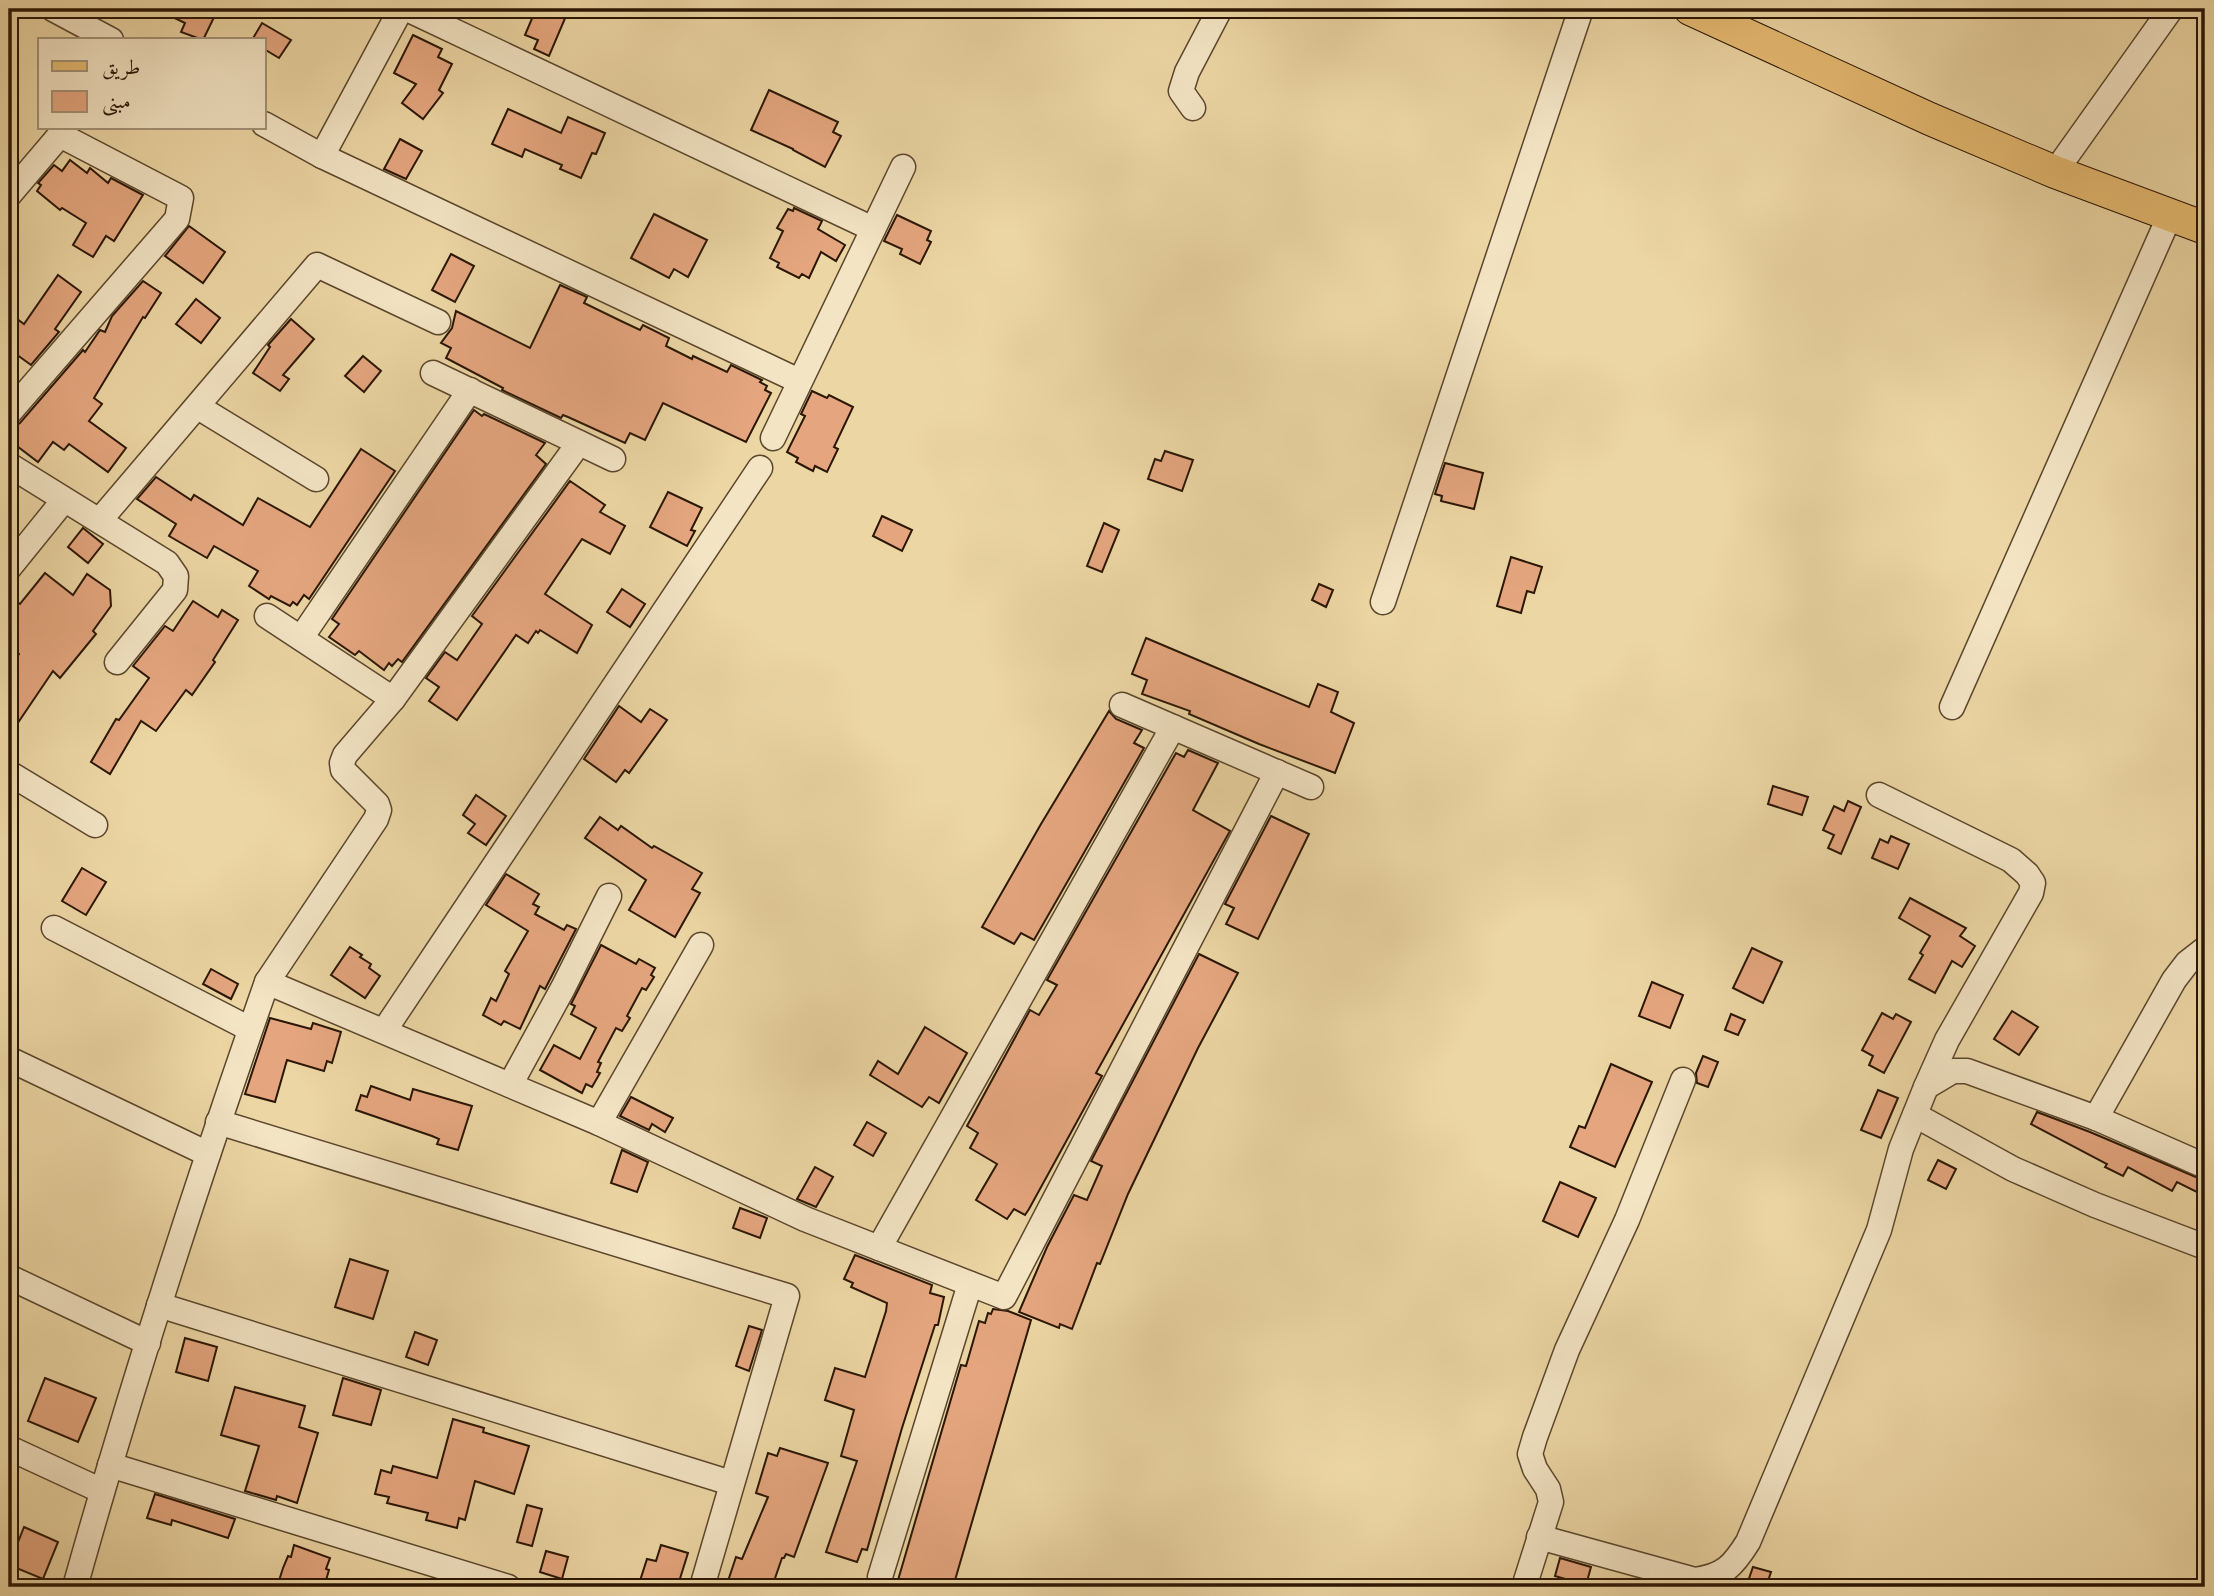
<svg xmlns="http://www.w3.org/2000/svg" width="2214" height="1596" viewBox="0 0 2214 1596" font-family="'Old Standard TT',Amiri,serif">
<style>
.building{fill:#e5a67f;stroke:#2a1604;stroke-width:2}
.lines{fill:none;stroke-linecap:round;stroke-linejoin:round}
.minor-casing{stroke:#5a462c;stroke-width:27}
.major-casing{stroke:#2a1604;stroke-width:34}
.minor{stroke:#f3e4c4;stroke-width:24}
.major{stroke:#e6bb72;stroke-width:32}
</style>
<rect width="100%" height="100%" fill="#ecd6a4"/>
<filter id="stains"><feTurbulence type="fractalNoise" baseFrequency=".00286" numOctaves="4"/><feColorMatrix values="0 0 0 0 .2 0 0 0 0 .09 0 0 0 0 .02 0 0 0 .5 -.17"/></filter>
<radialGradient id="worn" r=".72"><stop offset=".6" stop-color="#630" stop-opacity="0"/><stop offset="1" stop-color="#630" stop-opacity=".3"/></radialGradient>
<!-- building -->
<g class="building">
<polygon points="156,9 218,9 203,40 181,32 185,23"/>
<polygon points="536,9 569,9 549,56 534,49 538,40 525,35"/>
<polygon points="262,23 291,40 279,58 264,49 264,40 252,40"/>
<polygon points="413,35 442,49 438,57 452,64 439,90 443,93 423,119 402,103 416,84 394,73"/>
<polygon points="769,90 838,122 833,132 841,136 825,167 793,150 793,149 751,130"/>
<polygon points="508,109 561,133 568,117 605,133 596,154 592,153 581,178 560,169 562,165 525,149 522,157 492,144"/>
<polygon points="400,139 422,151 406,179 384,169"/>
<polygon points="70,160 87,173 90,168 108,183 111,178 143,195 114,241 106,236 93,257 73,245 86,223 62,208 60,210 37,191 41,185 38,183 54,165 62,171"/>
<polygon points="794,208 822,221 818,229 845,245 836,261 821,252 809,278 802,274 799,278 777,267 779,263 770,258 783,231 777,228 788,209 793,211"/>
<polygon points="654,214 707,240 688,277 674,269 669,278 631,258"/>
<polygon points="897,215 931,231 927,240 931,242 920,264 900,254 902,249 884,241"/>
<polygon points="189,226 225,252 203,283 165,256"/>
<polygon points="451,254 474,266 455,302 432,290"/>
<polygon points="58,275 81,292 55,329 59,332 31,365 9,349 9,313 24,324"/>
<polygon points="143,281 161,293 145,318 143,317 94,398 102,404 89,421 126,448 108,472 69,444 64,450 53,442 38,462 9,440 9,430 20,423 83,350 85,352 100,330 105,332 112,316"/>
<polygon points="560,285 587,297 584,303 621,321 640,330 643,325 669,338 666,346 692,359 693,356 727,372 731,365 762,380 760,382 767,386 765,390 771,393 746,442 663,403 645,440 630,433 625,443 568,417 563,415 561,418 502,390 503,388 446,358 451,348 441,343 452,328 456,311 530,348"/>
<polygon points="196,299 220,318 201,343 176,324"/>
<polygon points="291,319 314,339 283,375 289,379 280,391 253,373 270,347 268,345"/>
<polygon points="363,356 381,371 364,392 345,376"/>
<polygon points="812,391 827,398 829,395 853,407 834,447 838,449 827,472 815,466 813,471 796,462 798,458 787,452 805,416 801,414"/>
<polygon points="474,410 482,416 484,414 545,443 536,455 546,464 402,662 398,659 392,666 389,663 384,670 359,651 355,655 329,637 339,624 332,619"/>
<polygon points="361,449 395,471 309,599 304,595 297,605 293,602 290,606 271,596 269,599 249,586 258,571 214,546 207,558 169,536 176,524 137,499 156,477 191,500 194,495 243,525 258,498 310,527"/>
<polygon points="1165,451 1193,460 1182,491 1148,479 1155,459 1161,461"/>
<polygon points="1445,463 1483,473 1474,509 1441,501 1442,496 1435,494"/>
<polygon points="570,481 605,505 600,512 625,526 610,554 582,539 545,594 592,625 577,653 540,630 538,633 536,631 528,643 516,635 457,720 429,701 439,687 426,678 445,652 457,660 482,624 472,616"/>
<polygon points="668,492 702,508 691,530 695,531 687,546 650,527"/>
<polygon points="882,516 912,530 902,551 873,536"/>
<polygon points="1104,523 1119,530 1102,572 1087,566"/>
<polygon points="83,528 103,544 88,563 68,547"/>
<polygon points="1511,557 1542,567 1534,593 1527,591 1521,613 1497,606"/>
<polygon points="45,573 73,595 87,574 110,590 111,606 93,631 96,634 60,678 53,671 9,736 9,669 19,654 9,647 9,596 20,604"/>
<polygon points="1319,584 1333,590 1326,607 1312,600"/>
<polygon points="622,589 645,604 630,627 607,612"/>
<polygon points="193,601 218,617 222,610 238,620 213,660 215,662 192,695 186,690 156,731 141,721 110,774 91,762 116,719 119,720 149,678 133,666 165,626 173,631"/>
<polygon points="1146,638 1309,707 1318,684 1338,692 1331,712 1354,723 1335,773 1259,744 1189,714 1190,711 1142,694 1147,680 1132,674"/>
<polygon points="619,706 641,722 650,709 667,720 629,773 625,770 616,782 584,759"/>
<polygon points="1109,711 1116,719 1142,730 1134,743 1144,748 1034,940 1021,933 1014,944 982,927 1041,824"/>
<polygon points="1188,750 1218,763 1193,810 1230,831 1096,1073 1102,1076 1029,1209 1025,1215 1014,1209 1007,1219 976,1200 997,1164 970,1148 978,1133 967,1126 1030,1010 1039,1015 1057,985 1047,980 1176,753 1184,757"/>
<polygon points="1773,786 1808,797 1802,815 1768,804"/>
<polygon points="476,795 506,816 486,845 468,833 475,824 463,815"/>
<polygon points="1848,801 1861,807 1841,854 1828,848 1834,835 1823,830 1834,806 1844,811"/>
<polygon points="1271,816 1309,834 1258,939 1226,924 1234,908 1225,904"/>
<polygon points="600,817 618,830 621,826 652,848 654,846 702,873 692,889 700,893 675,937 629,910 646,880 585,838"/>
<polygon points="1891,836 1909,844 1898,869 1872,858 1880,839 1888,843"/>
<polygon points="82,868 106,882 86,915 62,901"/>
<polygon points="506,874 539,894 533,904 539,907 535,914 564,930 567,925 576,929 545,989 540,986 520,1029 504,1021 501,1025 483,1015 491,998 496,1001 509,974 505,971 528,931 486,905"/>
<polygon points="1910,898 1966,928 1960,936 1975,946 1962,967 1952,961 1935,993 1909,979 1923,955 1920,953 1930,936 1899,918"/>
<polygon points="601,945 636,964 639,959 655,968 651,975 654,977 646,990 642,988 627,1016 630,1018 622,1031 616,1028 598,1062 601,1063 597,1072 600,1073 592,1087 586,1084 582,1093 540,1070 554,1045 580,1059 596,1028 571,1014 575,1006 571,1004"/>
<polygon points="350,947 362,955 360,957 371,964 369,968 380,976 365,998 331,975"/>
<polygon points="1752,948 1782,962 1763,1003 1733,988"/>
<polygon points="1199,954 1238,973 1198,1048 1128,1194 1100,1264 1097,1263 1072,1329 1060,1324 1059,1328 1019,1312 1047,1247 1074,1195 1087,1200 1102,1166 1091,1161"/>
<polygon points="211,969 238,984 231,999 203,984"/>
<polygon points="1652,982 1683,995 1670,1028 1639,1016"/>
<polygon points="2012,1011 2038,1027 2019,1055 1994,1039"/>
<polygon points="1882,1013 1893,1019 1896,1014 1911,1022 1884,1073 1869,1065 1873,1056 1862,1050"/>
<polygon points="1731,1014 1745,1020 1738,1035 1725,1030"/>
<polygon points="270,1018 311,1029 313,1023 341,1032 332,1063 327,1061 324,1071 287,1060 275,1102 245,1094"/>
<polygon points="925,1027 967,1053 939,1103 929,1097 922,1107 870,1075 878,1061 898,1074"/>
<polygon points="1703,1056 1718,1062 1708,1087 1697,1083 1696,1073"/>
<polygon points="1611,1064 1652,1082 1615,1167 1570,1147 1579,1126 1585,1128"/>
<polygon points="371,1086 410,1100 413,1089 472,1106 458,1150 437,1144 439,1139 432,1136 356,1110 361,1095 367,1097"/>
<polygon points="1878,1090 1898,1098 1881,1138 1861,1130"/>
<polygon points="631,1097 673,1118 665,1132 652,1124 649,1130 620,1116"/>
<polygon points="2037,1112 2090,1132 2203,1180 2205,1196 2177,1182 2172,1191 2128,1167 2123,1176 2105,1167 2107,1164 2031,1124"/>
<polygon points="867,1122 886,1133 873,1156 854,1145"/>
<polygon points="622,1150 648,1162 637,1192 611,1183"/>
<polygon points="1938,1160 1956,1169 1946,1189 1928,1180"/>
<polygon points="815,1167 833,1177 816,1207 797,1199"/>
<polygon points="1560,1182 1596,1198 1578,1237 1543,1221"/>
<polygon points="740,1208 767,1218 760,1238 733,1228"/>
<polygon points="855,1255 932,1285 930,1293 944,1297 938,1325 935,1325 902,1428 867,1550 862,1549 857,1562 826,1552 857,1461 841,1456 854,1410 825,1400 835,1368 865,1377 886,1311 887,1303 851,1287 853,1283 844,1279"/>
<polygon points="350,1259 388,1271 373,1319 335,1307"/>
<polygon points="993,1309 1008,1311 1031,1320 953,1587 896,1587 961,1365 966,1366 979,1321 985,1323 988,1313 991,1314"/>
<polygon points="749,1326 762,1330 749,1371 736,1366"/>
<polygon points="415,1332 437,1340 428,1365 406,1357"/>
<polygon points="185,1338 217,1347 208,1381 176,1372"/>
<polygon points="45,1378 96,1398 78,1442 28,1421"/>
<polygon points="343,1378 381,1390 371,1425 333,1415"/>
<polygon points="235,1387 305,1406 299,1427 318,1433 297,1503 277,1496 276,1500 245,1491 259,1446 221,1435"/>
<polygon points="453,1419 484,1428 483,1432 529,1446 514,1494 475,1481 465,1520 459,1518 457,1528 426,1520 428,1513 387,1503 389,1497 375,1494 381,1470 391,1473 393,1466 437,1478"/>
<polygon points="780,1448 828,1463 794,1557 786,1554 784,1558 782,1558 772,1587 726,1587 736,1557 742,1559 768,1497 756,1493 768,1453 777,1456"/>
<polygon points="155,1494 235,1519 228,1538 172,1520 171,1525 147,1518"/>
<polygon points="527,1505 542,1509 532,1546 517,1542"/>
<polygon points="24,1527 58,1542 43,1579 9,1565"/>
<polygon points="294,1545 330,1558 326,1569 329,1570 324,1587 277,1587 283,1568 288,1556 291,1557"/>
<polygon points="661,1545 688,1553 678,1585 666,1581 664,1587 638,1587 647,1559 656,1561"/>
<polygon points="546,1551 568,1557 562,1579 540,1572"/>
<polygon points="1560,1558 1591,1567 1586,1585 1555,1576"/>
<polygon points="1753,1567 1771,1572 1766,1587 1746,1587"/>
</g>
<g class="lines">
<!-- minor casing -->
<g class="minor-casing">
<g id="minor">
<polyline points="53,9 111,40"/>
<polyline points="407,9 873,229"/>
<polyline points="1193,108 1181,91 1187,72 1220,9"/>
<polyline points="264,124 322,156 401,9"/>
<polyline points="322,156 799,381"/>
<polyline points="2055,172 2171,9"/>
<polyline points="9,195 60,135 181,198 177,219 9,413"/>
<polyline points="433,373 613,459"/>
<polyline points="198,407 316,479"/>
<polyline points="773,438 903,167"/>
<polyline points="9,465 167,563 176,576 175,590 117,662"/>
<polyline points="100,520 317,265 438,322"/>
<polyline points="9,568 64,500"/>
<polyline points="1383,602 1581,9"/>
<polyline points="267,616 393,699"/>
<polyline points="301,638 470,390"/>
<polyline points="1122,705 1311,787"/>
<polyline points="1952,707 2170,215"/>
<polyline points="9,773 95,825"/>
<polyline points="54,928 250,1029"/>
<polyline points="267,982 376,819 379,810 377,804 343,770 342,763 345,755 393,699 579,443"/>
<polyline points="384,1031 760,468"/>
<polyline points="9,1059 208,1154"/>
<polyline points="510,1085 563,988 609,896"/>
<polyline points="1926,1087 1953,1071 1967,1071 2096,1118 2205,1166"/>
<polyline points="1915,1115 2013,1169 2095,1205 2205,1247"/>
<polyline points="2096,1118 2174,980 2187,963 2205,949"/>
<polyline points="218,1122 787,1296 702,1587"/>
<polyline points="599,1123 701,945"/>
<polyline points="879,1248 1173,727"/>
<polyline points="9,1277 148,1343"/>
<polyline points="159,1305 731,1483"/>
<polyline points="9,1448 102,1491"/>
<polyline points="110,1465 508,1587"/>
<path d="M 1539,1537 L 1695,1580 C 1724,1576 1733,1566 1748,1542 L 1879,1230 L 1901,1149 L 1926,1087 L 1947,1040 L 2031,893 L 2033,883 L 2027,874 L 2011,860 L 1879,795"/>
<polyline points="880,1577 970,1284"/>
<path d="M 75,1587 C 132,1383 197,1182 267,982 L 599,1123 L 805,1219 L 1004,1297 L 1277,772"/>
<polyline points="1524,1587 1551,1502 1548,1489 1535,1469 1530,1454 1535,1437 1567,1350 1627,1220 1683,1080"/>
</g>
</g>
<!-- major casing -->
<g class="major-casing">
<polyline id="major" points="1690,9 1930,119 2055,172 2205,228"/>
</g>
<!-- minor -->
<use href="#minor" class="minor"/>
<!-- major -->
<use href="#major" class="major"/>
</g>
<!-- margin -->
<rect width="2214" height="1596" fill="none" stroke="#ecd6a4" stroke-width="35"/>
<rect x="10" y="10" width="2193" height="1575" fill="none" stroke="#2a1604" stroke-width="3.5"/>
<rect x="18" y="18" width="2179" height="1561" fill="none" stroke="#2a1604" stroke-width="2"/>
<!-- legend -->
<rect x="38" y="38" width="228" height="91" fill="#f3e4c4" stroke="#a39277" stroke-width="2"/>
<rect x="52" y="61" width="35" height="10" fill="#e6bb72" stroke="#a39277" stroke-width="2"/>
<text x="102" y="74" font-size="21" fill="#2a1604">طريق</text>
<rect x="52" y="91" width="35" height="21" fill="#e5a67f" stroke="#a39277" stroke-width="2"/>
<text x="102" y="108" font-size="21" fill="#2a1604">مبنى</text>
<rect width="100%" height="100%" filter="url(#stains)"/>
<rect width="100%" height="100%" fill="url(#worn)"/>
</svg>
